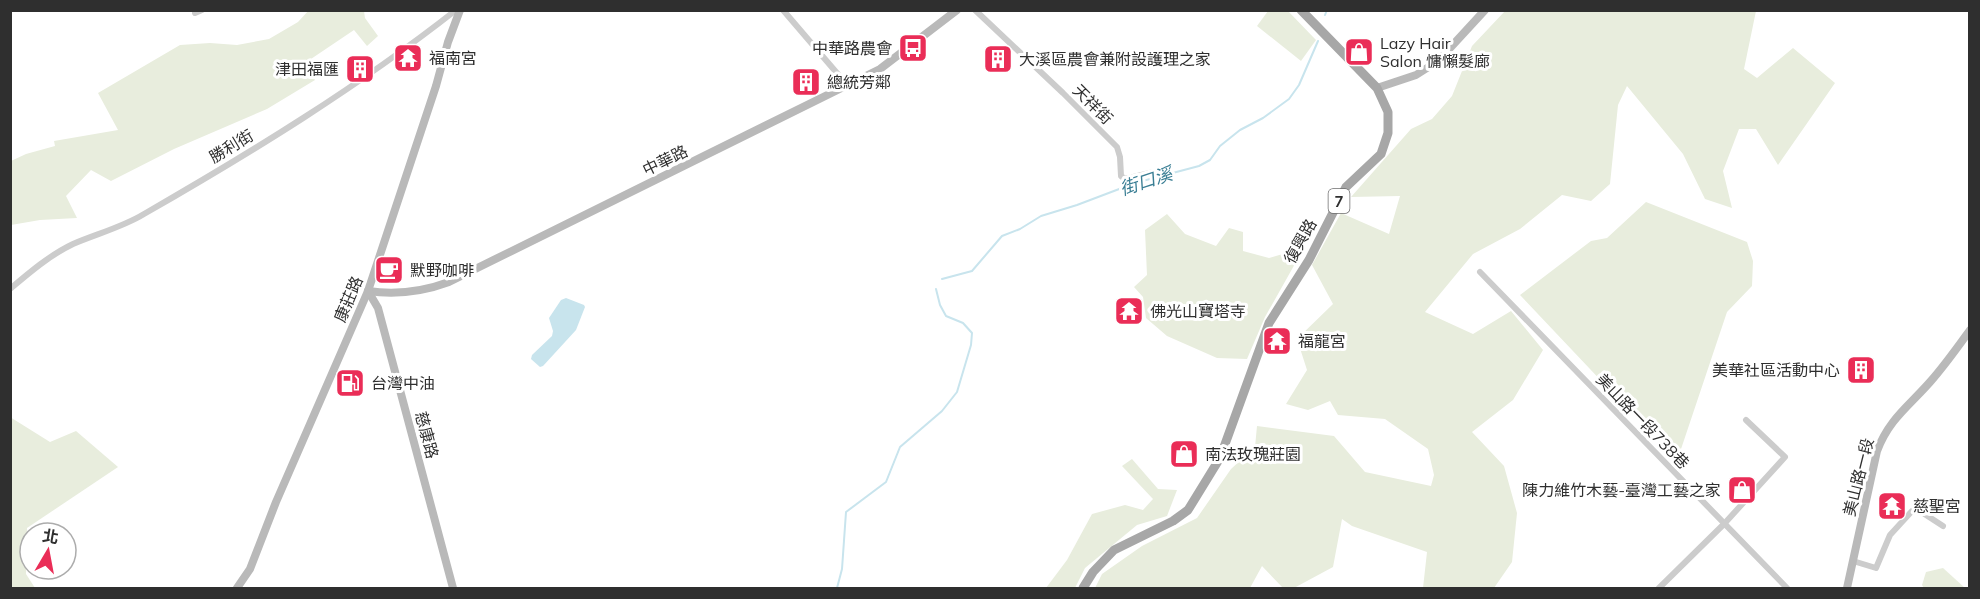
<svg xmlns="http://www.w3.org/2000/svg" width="1980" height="599" viewBox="0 0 1980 599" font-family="Mulish,'Noto Sans TC',sans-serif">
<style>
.green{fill:#e8eddd}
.water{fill:#c8e4ed}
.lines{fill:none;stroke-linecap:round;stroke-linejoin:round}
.stream{stroke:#c8e4ed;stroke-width:2}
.street{stroke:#ccc;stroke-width:6}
.secondary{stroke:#b9b9b9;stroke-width:8}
.primary{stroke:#a7a7a7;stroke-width:9}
.labels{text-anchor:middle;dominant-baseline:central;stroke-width:6;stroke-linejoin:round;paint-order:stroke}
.shield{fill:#fff;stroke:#6d6d6d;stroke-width:1.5}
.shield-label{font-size:15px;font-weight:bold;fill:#2f2f2f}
.poi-label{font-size:16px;fill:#2f2f2f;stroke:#fff;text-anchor:start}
.street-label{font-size:16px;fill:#2f2f2f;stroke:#fff}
.water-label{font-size:18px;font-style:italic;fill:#3a7e94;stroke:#fff}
</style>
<rect width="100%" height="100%" fill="#fff"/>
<!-- green -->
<g class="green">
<polygon points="309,10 364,11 365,18 378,36 367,46 354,30 305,63 315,80 267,109 174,149 111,181 91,170 66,196 77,218 40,220 11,225 11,161 26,154 55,146 54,141 118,130 98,93 180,45 210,43 237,45 269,39 298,22"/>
<polygon points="1268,11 1288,11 1316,40 1301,61 1257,26"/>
<polygon points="1505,11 1756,11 1744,69 1757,78 1793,48 1835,83 1778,165 1756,129 1739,129 1723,171 1732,208 1705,199 1683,154 1627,86 1618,105 1610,184 1591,201 1562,195 1520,229 1473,254 1425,312 1473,334 1511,311 1543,350 1513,400 1472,432 1504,466 1517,513 1512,562 1494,588 1423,588 1427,552 1352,526 1342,519 1333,567 1294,588 1283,588 1262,566 1250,588 1095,588 1102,574 1142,546 1197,518 1231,469 1255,447 1257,426 1334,436 1365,472 1431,486 1434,475 1428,449 1385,419 1338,415 1330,401 1308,410 1286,404 1307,370 1297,339 1333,304 1312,265 1341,213 1389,234 1400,196 1351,197 1411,129 1432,119 1452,96 1472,46"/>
<polygon points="1646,202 1747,242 1753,261 1752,286 1727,312 1677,461 1520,295 1591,241 1607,238"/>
<polygon points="1167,214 1185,234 1216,246 1229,228 1243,232 1243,251 1269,258 1293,251 1296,262 1265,317 1247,359 1217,358 1167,336 1146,318 1143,297 1134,287 1147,275 1145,230"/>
<polygon points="10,417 50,442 76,431 118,467 27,528 26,574 35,588 11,588"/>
<polygon points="1132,459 1158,489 1177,490 1167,516 1137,525 1085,568 1075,588 1046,588 1067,560 1092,514 1125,505 1143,510 1153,499 1122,466"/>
<polygon points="1943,568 1965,588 1924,588 1922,585 1926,572"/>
</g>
<!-- water -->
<polygon class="water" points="566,298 584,305 585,307 576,330 543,366 540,367 531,359 532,355 552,336 553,331 549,318 561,300"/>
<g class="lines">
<!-- stream -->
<g class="stream">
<polyline points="1325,15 1327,10"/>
<polyline points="942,279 972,271 1002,236 1020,229 1041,216 1077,205 1135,183 1199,166 1210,160 1220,146 1240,130 1263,118 1289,99 1299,85 1318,41"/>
<polyline points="837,588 842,569 846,512 886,482 900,447 942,411 957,392 971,345 972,333 963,323 946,316 940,305 936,289"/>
</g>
<!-- street -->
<g class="street">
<polyline points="783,10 848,86"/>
<polyline points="975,10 1063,93 1117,147 1120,157 1121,176 1125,179 1154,172"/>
<polyline points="195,13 202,10"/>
<polyline points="1480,272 1787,588"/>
<path d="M 10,289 C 30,272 50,255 73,244 C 96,234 123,227 144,214 C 252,152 358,87 456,10"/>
<polyline points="1853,561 1876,568 1890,535 1912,511 1923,513 1943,526"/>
<polyline points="1659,588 1724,524 1785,457 1746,420"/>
</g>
<!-- secondary -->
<g class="secondary">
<polyline points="1377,88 1416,75 1438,61 1485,10"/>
<path d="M 368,291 C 396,295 422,292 449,282 L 880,69 L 957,10"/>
<polyline points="368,291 378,308 453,588"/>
<polyline points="237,588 250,569 276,502 368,291 436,86 448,42 460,10"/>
<path d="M 1847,588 L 1877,451 C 1889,419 1909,406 1930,382 C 1945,365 1957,348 1970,330"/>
</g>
<!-- primary -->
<polyline class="primary" points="1083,588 1093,572 1114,550 1173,521 1188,510 1220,458 1269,323 1309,260 1346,187 1381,154 1388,133 1388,112 1377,88 1301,10"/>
</g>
<!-- icons -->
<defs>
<g id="bus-square" transform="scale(1.5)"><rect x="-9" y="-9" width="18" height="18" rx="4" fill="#ea2d57" stroke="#fff"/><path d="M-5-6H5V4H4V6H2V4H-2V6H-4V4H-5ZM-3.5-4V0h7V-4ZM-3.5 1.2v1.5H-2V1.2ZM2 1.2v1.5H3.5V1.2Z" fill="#fff"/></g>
<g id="shop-square" transform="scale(1.5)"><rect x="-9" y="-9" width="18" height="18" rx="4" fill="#ea2d57" stroke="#fff"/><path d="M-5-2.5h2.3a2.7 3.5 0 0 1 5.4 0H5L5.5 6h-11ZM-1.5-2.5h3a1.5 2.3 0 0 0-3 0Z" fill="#fff"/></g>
<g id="temple-square" transform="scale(1.5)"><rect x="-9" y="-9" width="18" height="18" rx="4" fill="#ea2d57" stroke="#fff"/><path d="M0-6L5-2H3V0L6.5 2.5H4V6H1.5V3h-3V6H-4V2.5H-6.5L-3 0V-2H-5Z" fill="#fff"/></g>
<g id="building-square" transform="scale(1.5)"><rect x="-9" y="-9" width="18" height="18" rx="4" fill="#ea2d57" stroke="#fff"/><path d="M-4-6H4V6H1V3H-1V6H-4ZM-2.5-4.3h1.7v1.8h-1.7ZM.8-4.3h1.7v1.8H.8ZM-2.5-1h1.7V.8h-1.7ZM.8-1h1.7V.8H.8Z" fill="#fff"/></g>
<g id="cafe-square" transform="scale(1.5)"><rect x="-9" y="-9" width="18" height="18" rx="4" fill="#ea2d57" stroke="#fff"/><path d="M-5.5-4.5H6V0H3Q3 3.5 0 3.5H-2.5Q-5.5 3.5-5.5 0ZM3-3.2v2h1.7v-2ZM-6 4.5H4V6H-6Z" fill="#fff"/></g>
<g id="fuel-square" transform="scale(1.5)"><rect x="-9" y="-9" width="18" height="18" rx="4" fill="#ea2d57" stroke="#fff"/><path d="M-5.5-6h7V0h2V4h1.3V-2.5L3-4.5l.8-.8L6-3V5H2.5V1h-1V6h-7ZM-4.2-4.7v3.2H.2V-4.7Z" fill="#fff"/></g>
</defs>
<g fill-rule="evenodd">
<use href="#bus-square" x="913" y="48"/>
<use href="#shop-square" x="1359" y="52"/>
<use href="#temple-square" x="408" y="58"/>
<use href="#building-square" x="998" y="59"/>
<use href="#building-square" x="360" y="69"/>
<use href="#building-square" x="806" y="82"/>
<use href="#cafe-square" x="389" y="270"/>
<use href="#temple-square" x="1129" y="311"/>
<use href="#temple-square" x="1277" y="341"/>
<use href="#building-square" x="1861" y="370"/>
<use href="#fuel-square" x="350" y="383"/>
<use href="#shop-square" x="1184" y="454"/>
<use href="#shop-square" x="1742" y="490"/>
<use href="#temple-square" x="1892" y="506"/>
</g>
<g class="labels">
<!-- shield labels -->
<rect class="shield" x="1328.5" y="189" width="21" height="24" rx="4.5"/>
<g class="shield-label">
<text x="1339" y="201">7</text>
</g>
<!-- poi labels -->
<g class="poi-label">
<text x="1380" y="43">Lazy Hair<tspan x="1380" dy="18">Salon 慵懶髮廊</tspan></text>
<text x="892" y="48" text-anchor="end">中華路農會</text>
<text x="429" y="58">福南宮</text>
<text x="1019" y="59">大溪區農會兼附設護理之家</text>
<text x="339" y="69" text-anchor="end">津田福匯</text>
<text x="827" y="82">總統芳鄰</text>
<text x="410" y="270">默野咖啡</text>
<text x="1150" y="311">佛光山寶塔寺</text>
<text x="1298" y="341">福龍宮</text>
<text x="1840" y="370" text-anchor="end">美華社區活動中心</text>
<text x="371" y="383">台灣中油</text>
<text x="1205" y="454">南法玫瑰莊園</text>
<text x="1721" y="490" text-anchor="end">陳力維竹木藝-臺灣工藝之家</text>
<text x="1913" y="506">慈聖宮</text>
</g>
<!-- street labels -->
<g class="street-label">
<text transform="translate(1093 104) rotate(45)">天祥街</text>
<text transform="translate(231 146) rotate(-31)">勝利街</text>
<text transform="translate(665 160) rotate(-26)">中華路</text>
<text transform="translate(1300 241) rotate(-61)">復興路</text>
<text transform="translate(348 299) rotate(-67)">康莊路</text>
<text transform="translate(1643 421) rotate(46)">美山路一段738巷</text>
<text transform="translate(427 435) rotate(75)">慈康路</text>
<text transform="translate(1858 477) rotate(-76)">美山路一段</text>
</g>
<!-- water labels -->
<g class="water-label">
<text transform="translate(1146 181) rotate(-18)">街口溪</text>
</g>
</g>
<!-- border -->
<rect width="1980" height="599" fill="none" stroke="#2f2f2f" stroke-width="24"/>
<!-- north arrow -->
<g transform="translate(48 551) rotate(10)"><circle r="28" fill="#ffffff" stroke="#acacac" stroke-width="1.5"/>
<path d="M0-4.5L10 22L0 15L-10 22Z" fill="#ea2d57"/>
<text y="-9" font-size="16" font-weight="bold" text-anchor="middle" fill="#2f2f2f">北</text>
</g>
</svg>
